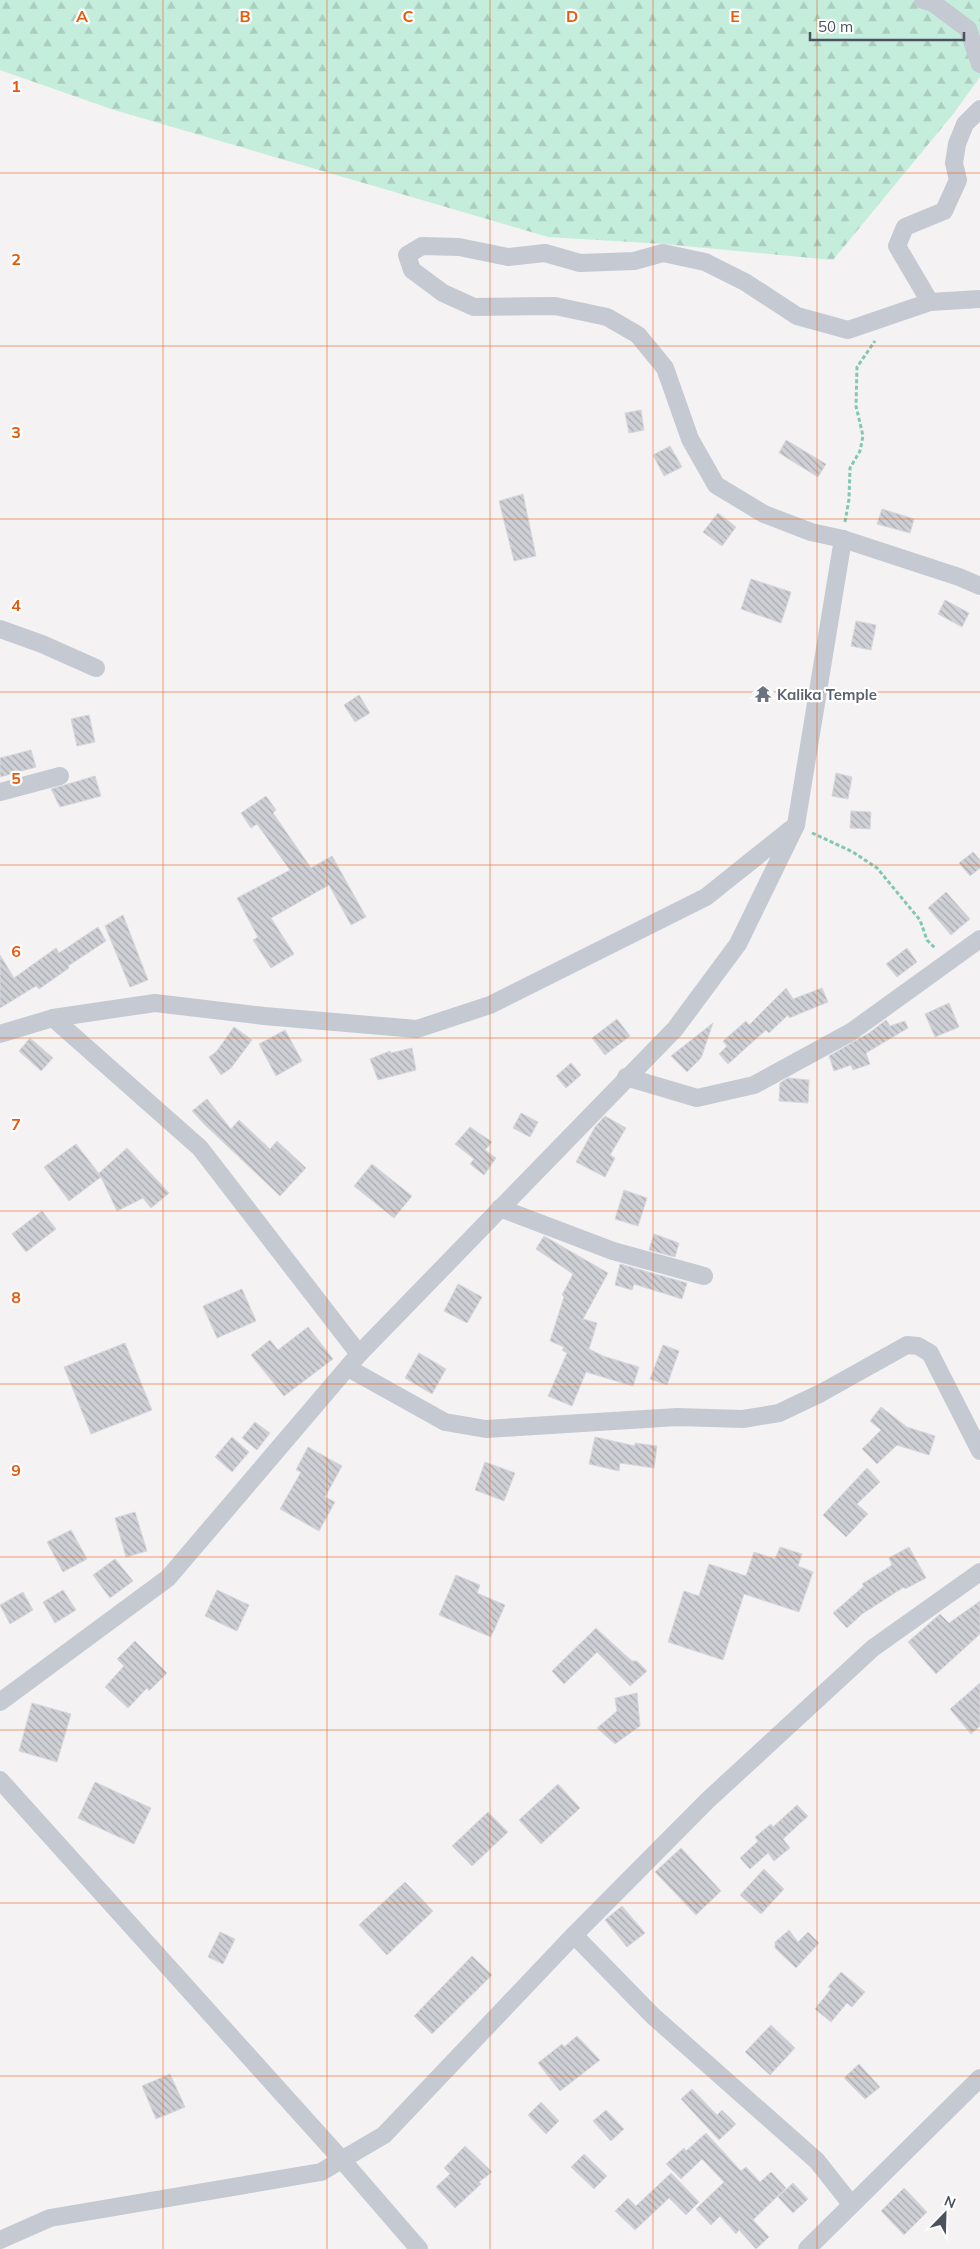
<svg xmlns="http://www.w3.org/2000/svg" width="980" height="2249" viewBox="0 0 980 2249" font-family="Mulish,sans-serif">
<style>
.forest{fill:url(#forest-firs)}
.building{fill:url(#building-back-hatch);stroke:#d7d7dc}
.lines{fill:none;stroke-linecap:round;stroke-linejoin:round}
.path{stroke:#80c8b3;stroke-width:3;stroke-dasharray:4 2.5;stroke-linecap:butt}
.minor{stroke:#c4c9d2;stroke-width:18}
.grid{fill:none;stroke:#e8590c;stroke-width:1;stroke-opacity:0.55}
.labels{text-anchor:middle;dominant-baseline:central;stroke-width:4.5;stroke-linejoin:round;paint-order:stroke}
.worship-label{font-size:15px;font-weight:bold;fill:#5b616d;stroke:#fff;text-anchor:start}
.grid-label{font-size:16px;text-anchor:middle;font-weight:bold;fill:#e8590c;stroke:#fff;stroke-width:4.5;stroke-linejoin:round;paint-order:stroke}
</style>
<defs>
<pattern id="forest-firs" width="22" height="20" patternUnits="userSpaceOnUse" patternTransform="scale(1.25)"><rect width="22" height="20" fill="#c5eddc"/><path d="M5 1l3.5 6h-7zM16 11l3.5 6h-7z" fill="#abcdbf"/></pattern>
<pattern id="building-back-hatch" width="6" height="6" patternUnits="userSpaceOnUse" patternTransform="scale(1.25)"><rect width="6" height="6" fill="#cfd0d6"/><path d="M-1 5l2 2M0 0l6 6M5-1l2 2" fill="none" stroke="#aaabb1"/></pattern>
</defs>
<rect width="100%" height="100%" fill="#f4f2f2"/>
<!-- forest -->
<polygon class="forest" points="0,0 980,0 980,77 954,113 833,260 664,244 548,237 111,109 0,70"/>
<!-- building -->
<g class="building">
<polygon points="641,410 644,430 629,433 625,413"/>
<polygon points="786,440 826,464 818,477 779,453"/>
<polygon points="670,446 682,467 664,476 653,455"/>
<polygon points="523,494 536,556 514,561 499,501"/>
<polygon points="882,509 914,519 910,533 877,524"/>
<polygon points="718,513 736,527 722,546 703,532"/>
<polygon points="751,579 791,592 781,623 741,609"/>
<polygon points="945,600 969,613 962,627 938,614"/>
<polygon points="856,621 876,625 871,650 851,646"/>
<polygon points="359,695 370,713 355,722 344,705"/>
<polygon points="89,715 95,742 77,746 71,719"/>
<polygon points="31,750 36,767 0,777 0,758"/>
<polygon points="836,773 852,777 848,799 832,796"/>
<polygon points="95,776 101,796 60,807 51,789"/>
<polygon points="266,796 276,810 273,813 311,868 332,856 366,917 351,925 329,885 271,918 294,954 271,968 253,940 258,937 237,898 290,870 257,824 251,828 241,813"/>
<polygon points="851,811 871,812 870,829 850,828"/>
<polygon points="973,852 980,860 980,868 970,876 959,863"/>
<polygon points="946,892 970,919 951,935 928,908"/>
<polygon points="123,915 148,980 130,987 105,926"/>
<polygon points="98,927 106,941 68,966 69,968 39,989 36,986 0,1008 0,955 14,978 56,948 59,953"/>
<polygon points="907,948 917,962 897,977 886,964"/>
<polygon points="786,988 793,999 822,988 828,1002 789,1018 788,1015 769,1033 766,1030 728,1064 719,1054 727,1046 723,1041 746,1021 749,1025"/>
<polygon points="949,1003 959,1027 935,1037 925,1014"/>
<polygon points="617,1019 630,1036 605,1055 592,1038"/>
<polygon points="886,1020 890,1026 905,1021 908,1028 866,1053 870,1064 853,1070 851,1065 834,1071 829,1056 869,1033"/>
<polygon points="713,1023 701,1058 687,1072 671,1056"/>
<polygon points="234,1027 252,1040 231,1068 221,1075 209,1057 216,1052"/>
<polygon points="285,1030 302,1061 276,1076 259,1044"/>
<polygon points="30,1038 53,1058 41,1071 19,1051"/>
<polygon points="412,1048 416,1070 378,1080 370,1059 390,1051 391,1053"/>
<polygon points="571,1063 581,1075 566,1088 556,1076"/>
<polygon points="788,1078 809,1080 808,1103 779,1101 780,1083"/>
<polygon points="207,1099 231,1129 239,1120 270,1149 277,1141 306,1168 280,1196 204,1124 192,1111"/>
<polygon points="521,1113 538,1122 530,1137 513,1128"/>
<polygon points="605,1116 626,1128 610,1155 615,1158 605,1177 576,1162 595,1127"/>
<polygon points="470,1127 492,1142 485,1150 496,1158 484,1175 470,1164 474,1159 455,1144"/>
<polygon points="76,1144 100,1175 99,1173 127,1148 169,1193 151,1208 143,1198 117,1211 101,1177 69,1201 44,1167"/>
<polygon points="372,1164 412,1196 394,1218 354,1186"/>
<polygon points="624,1190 647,1198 638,1226 615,1219"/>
<polygon points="42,1211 56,1229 26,1252 12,1234"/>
<polygon points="654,1234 679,1243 675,1257 649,1250"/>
<polygon points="544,1236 608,1273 583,1319 597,1323 589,1349 603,1356 639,1367 633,1386 586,1372 572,1406 548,1396 567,1353 562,1350 564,1347 550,1341 564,1297 562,1295 573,1274 536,1249"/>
<polygon points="620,1264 687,1283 682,1299 634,1284 632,1290 615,1285"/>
<polygon points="458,1284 482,1297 467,1323 444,1311"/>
<polygon points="242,1289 256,1321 217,1338 203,1306"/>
<polygon points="308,1327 333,1359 284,1396 251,1355 270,1340 278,1350"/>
<polygon points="125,1343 152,1410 91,1434 64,1367"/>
<polygon points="663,1345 679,1351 667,1385 650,1379"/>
<polygon points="419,1353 446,1369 432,1394 405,1378"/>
<polygon points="881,1407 907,1427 935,1436 929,1455 897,1445 877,1464 862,1449 881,1430 870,1421"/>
<polygon points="255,1422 270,1433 257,1450 242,1438"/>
<polygon points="232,1437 249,1452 232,1472 215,1457"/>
<polygon points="595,1437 635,1446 635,1443 657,1446 654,1468 620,1463 619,1471 589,1464"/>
<polygon points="308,1447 342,1466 325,1497 335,1502 319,1531 280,1509 301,1472 296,1470"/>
<polygon points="485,1462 515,1473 504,1501 475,1490"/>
<polygon points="867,1468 880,1482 857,1504 868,1514 846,1537 823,1515"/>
<polygon points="135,1512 147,1551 126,1557 115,1518"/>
<polygon points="71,1530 87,1559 63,1572 47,1542"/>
<polygon points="780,1547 802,1554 798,1566 813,1572 799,1612 744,1594 723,1660 668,1642 684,1591 699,1596 709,1564 746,1576 754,1552 775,1559"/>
<polygon points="909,1547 926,1578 905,1589 904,1587 862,1614 847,1628 833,1613 864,1586 862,1584 892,1565 889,1558"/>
<polygon points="115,1559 133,1581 110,1598 93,1575"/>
<polygon points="456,1575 480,1585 477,1593 505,1605 491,1637 439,1615"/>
<polygon points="63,1590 76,1610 55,1623 43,1602"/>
<polygon points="217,1590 249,1605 237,1631 205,1616"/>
<polygon points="23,1592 33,1610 10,1624 0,1605"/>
<polygon points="980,1601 980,1634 936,1674 908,1642 940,1614 949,1623"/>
<polygon points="596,1628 612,1643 632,1661 637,1661 647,1671 630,1686 597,1652 564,1684 552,1671"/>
<polygon points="135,1641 167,1673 149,1691 147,1688 128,1708 105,1687 124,1666 117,1659"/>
<polygon points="980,1683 980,1726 971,1734 950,1709"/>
<polygon points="637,1693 640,1726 615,1744 597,1728 617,1711 615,1698"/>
<polygon points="32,1703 71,1714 57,1762 19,1751"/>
<polygon points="95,1782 151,1808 134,1844 78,1818"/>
<polygon points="558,1784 580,1808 541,1844 519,1820"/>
<polygon points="797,1805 808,1816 783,1839 790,1848 774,1861 768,1853 750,1869 740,1858 758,1841 755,1837 771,1824 773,1827"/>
<polygon points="488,1812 508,1832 472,1866 452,1846"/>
<polygon points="681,1848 721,1891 696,1915 655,1872"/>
<polygon points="764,1869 784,1889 761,1914 740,1895"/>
<polygon points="405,1882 433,1911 387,1955 359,1925"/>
<polygon points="622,1906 645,1933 627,1947 605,1920"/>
<polygon points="789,1930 798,1942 808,1932 819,1943 796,1968 775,1948 775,1942"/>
<polygon points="220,1932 235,1939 223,1964 208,1957"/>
<polygon points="472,1956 492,1975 432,2034 414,2016"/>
<polygon points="841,1972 865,1992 852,2007 847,2003 831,2022 815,2009 831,1989 828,1987"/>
<polygon points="771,2025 795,2048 770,2075 745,2052"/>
<polygon points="577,2036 600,2060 560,2091 538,2063 562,2044 564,2047"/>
<polygon points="859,2064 880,2087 865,2099 844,2078"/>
<polygon points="170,2074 185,2107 156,2119 142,2086"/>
<polygon points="692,2089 717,2115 722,2110 736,2124 719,2140 681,2099"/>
<polygon points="541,2102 559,2121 546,2134 528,2115"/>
<polygon points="606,2110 624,2129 611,2141 593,2121"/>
<polygon points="706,2133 741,2171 746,2167 760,2182 771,2172 786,2188 753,2220 769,2237 756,2249 739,2230 736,2234 720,2216 711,2225 696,2209 724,2182 702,2159 681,2179 666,2164 684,2148 686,2151"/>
<polygon points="465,2146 492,2172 479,2182 481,2184 455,2208 436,2187 450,2174 444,2168"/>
<polygon points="584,2154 607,2176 594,2189 571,2167"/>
<polygon points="671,2173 699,2202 686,2215 669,2198 635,2230 615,2211 628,2198 636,2206"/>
<polygon points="793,2183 808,2199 793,2213 778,2197"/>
<polygon points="904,2188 927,2212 904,2235 881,2211"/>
</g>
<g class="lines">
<!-- path -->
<g class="path">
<polyline points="845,522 849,499 850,468 860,451 863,436 856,406 857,367 875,341"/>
<polyline points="812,833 853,852 877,868 920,920 927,940 936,949"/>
</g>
<!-- minor -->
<g class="minor">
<polyline points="923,0 933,3 968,29 980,64"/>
<polyline points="980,109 965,124 957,144 954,163 958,180 944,211 905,227 897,246 930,302 848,330 797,316 745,282 705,262 663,253 634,261 580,263 545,253 508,257 459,247 422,246 407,255 412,270 443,293 474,307 555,306 607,317 638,335 665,368 690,439 716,485 764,514 811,532 843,539 959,577 980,586"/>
<polyline points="930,302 980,299"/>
<polyline points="0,629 42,644 96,668"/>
<polyline points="0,792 60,776"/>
<polyline points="53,1018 200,1148 359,1354"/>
<polyline points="0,1034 53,1018 155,1003 264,1016 417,1029 490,1005 706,897 791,829"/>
<polyline points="626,1077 697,1098 754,1085 851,1032 980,939"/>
<polyline points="500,1208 613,1251 704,1276"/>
<polyline points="348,1368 445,1422 486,1429 677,1417 743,1419 779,1413 821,1393 907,1345 918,1346 930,1353 980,1451"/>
<polyline points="0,1702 168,1578 359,1354 675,1029 738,944 796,825 843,539"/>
<polyline points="0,1780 342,2160 419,2249"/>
<polyline points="574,1935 653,2016 817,2161 851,2204"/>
<polyline points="0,2240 50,2218 321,2172 384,2135 574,1935 708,1800 873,1648 980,1572"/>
<polyline points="807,2249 980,2078"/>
</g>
</g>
<!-- grid -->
<path class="grid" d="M 163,0 L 163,2249M 327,0 L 327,2249M 490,0 L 490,2249M 653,0 L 653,2249M 817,0 L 817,2249M 0,173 L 980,173M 0,346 L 980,346M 0,519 L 980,519M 0,692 L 980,692M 0,865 L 980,865M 0,1038 L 980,1038M 0,1211 L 980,1211M 0,1384 L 980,1384M 0,1557 L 980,1557M 0,1730 L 980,1730M 0,1903 L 980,1903M 0,2076 L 980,2076"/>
<!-- icons -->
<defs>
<g id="temple-bare" transform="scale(1.35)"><path d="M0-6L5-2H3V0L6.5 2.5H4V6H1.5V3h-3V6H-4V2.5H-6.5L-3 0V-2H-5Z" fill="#6b7280" stroke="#fff" stroke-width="2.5" paint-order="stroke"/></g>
</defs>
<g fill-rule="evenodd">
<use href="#temple-bare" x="763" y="694"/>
</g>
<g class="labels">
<!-- worship labels -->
<g class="worship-label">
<text x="777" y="694">Kalika Temple</text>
</g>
</g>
<g class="grid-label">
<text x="82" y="22">A</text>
<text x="245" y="22">B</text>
<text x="408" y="22">C</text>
<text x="572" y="22">D</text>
<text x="735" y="22">E</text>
<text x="16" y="92">1</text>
<text x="16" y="265">2</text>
<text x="16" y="438">3</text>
<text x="16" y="611">4</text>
<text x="16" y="784">5</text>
<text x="16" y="957">6</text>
<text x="16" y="1130">7</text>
<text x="16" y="1303">8</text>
<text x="16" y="1476">9</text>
</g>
<!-- north arrow -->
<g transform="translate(945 2214) rotate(23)" stroke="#ffffff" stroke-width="4" paint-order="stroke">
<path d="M0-4L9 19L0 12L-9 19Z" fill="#4b515e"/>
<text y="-8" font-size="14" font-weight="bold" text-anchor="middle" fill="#4b515e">N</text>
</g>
<!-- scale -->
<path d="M810 32v8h154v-8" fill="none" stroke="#4b515e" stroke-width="2.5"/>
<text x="818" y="32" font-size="15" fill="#4b515e" stroke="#ffffff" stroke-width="4" paint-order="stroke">50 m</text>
</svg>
